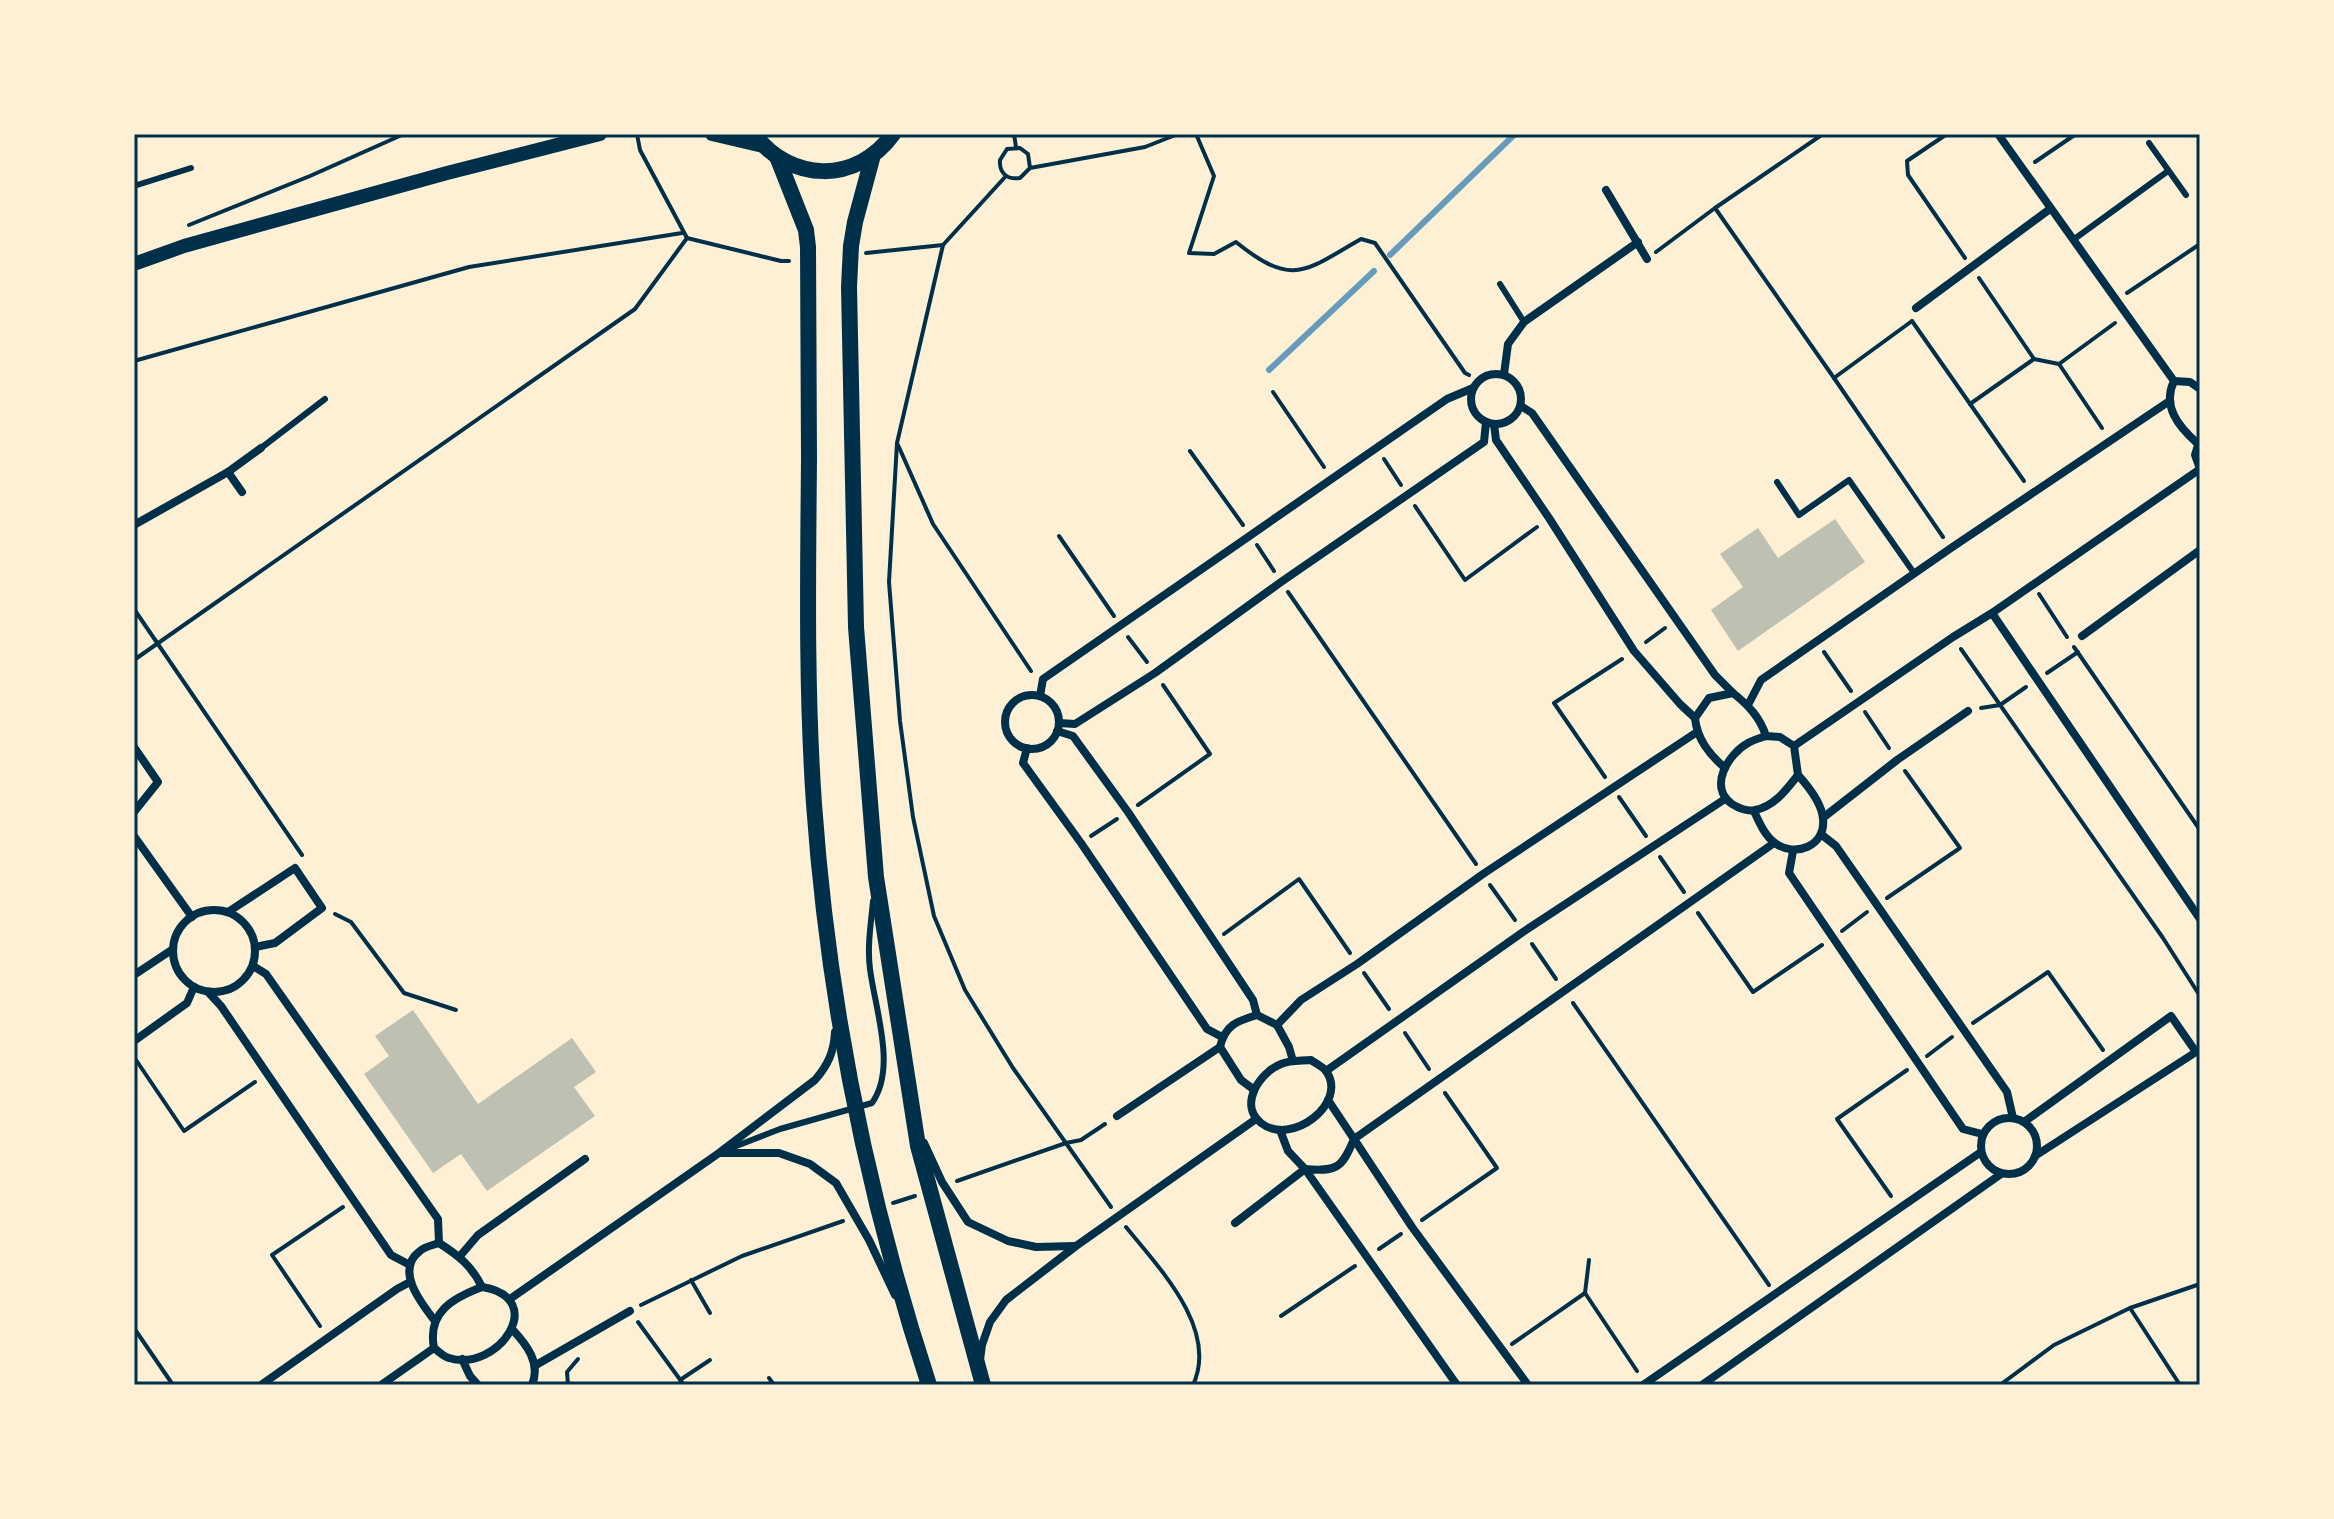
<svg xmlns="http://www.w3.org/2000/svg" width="2334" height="1519" viewBox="0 0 2334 1519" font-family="Cabin,sans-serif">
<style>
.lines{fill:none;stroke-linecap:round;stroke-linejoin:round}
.stream{stroke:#669bbc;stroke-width:6}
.building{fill:#bec0b2}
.path{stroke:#003049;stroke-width:4}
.service{stroke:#003049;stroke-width:6}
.minor{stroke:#003049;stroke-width:8}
.tertiary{stroke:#003049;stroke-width:14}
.secondary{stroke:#003049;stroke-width:16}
.neatline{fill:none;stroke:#003049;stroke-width:3}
</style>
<rect width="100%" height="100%" fill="#fdf0d5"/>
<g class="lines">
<!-- stream -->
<g class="stream">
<polyline points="1390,255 1515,134"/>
<polyline points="1269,370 1374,271"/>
</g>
</g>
<!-- building -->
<g class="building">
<polygon points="1835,519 1865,562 1738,651 1711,610 1743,587 1720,554 1758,528 1778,558"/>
<polygon points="413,1010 478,1104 572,1038 596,1072 574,1087 595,1116 487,1191 461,1154 433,1173 364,1074 389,1056 375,1036"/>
</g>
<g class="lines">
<!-- path -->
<g class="path">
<polyline points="637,134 640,150 687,238 781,261 789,261"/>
<polyline points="1014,134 1016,147"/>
<path d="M 1196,134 L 1214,176 L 1189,253 L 1214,254 L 1236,242 C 1293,288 1305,271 1361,239 L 1375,243 L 1465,373 L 1469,375"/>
<polyline points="1947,134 1907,161 1908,175 1965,258"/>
<polyline points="2035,162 2076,134"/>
<path d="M 1030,168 L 1028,154 L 1020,148 L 1007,149 L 1000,160 C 999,173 1007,180 1020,178 L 1030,168 L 1145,147 L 1178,134"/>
<polyline points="1006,176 943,245 897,443 889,582 900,721 913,817 934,916 965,990 1013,1068 1111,1207"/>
<polyline points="1715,208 1823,134"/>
<polyline points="189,225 310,176 404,134"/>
<polyline points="1656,252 1715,208 1834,378"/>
<polyline points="866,253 943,245"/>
<polyline points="1979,278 2034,359"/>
<polyline points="2127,293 2200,244"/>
<polyline points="1912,321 1834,378 1943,537"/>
<polyline points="1912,321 2024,481"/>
<polyline points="134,361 469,267 682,233"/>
<polyline points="1273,392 1324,467"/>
<polyline points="1970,404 2034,359 2059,364"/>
<polyline points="2102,428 2059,364 2115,323"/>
<polyline points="898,445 933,524 1031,671"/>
<polyline points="1190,451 1243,525"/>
<polyline points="1384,459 1401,485"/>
<polyline points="1415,506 1465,580 1537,527"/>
<polyline points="1059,536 1114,616"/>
<polyline points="1257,545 1274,571"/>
<polyline points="1288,592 1476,864"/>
<polyline points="2039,594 2067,637"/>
<polyline points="134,609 302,855"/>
<polyline points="1128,637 1147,662"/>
<polyline points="1646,642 1665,628"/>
<polyline points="2074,647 2200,830"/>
<polyline points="1961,649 2163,938 2200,996"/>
<polyline points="1824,652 1851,691"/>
<polyline points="134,660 635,309 687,238"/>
<polyline points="2047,673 2078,652"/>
<polyline points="1981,708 2000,705 2026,687"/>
<polyline points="1865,712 1889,748"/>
<polyline points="1605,777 1554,703 1622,659"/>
<polyline points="1619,797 1646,836"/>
<polyline points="1138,805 1210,754 1163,685"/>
<polyline points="1091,836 1117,819"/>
<polyline points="1660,857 1684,892"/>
<polyline points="1490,885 1515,920"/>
<polyline points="1887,898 1960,848 1905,771"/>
<polyline points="1698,913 1753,992 1822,945"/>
<polyline points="335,914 351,922 404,993 456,1010"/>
<polyline points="1842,931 1867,912"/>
<polyline points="1224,934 1299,879 1350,953"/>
<polyline points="1532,944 1556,979"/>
<polyline points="1364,973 1389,1009"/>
<polyline points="1573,1003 1769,1285"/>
<polyline points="1973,1023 2048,972 2103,1050"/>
<polyline points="1405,1033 1429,1069"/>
<polyline points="1927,1056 1952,1037"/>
<polyline points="134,1057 184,1131 255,1082"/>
<polyline points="957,1181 1066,1143 1081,1140 1105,1124"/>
<polyline points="1891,1196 1837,1119 1907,1070"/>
<polyline points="893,1203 915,1196"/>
<polyline points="1422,1220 1497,1168 1445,1093"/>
<path d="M 1126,1227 C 1159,1268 1219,1329 1193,1385"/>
<polyline points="1379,1249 1401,1234"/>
<polyline points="691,1280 710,1313"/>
<polyline points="1585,1293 1589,1260"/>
<polyline points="641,1305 742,1256 843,1221"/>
<polyline points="2130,1308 2180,1385"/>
<polyline points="1281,1316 1355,1266"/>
<polyline points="638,1322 684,1385"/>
<polyline points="320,1326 272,1255 343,1207"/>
<polyline points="134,1328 173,1385"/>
<polyline points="1512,1344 1585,1293 1637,1371"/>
<polyline points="769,1378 774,1385"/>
<polyline points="680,1380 710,1360"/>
<polyline points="568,1385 567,1372 578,1359"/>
<polyline points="2000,1385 2054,1345 2130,1308 2200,1284"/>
</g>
<!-- service -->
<g class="service">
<polyline points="2149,143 2186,195"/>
<polyline points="134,186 191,168"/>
<polyline points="2073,240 2168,171"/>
<polyline points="1500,284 1524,322"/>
<polyline points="261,448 325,399"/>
<polyline points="1777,482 1799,515 1849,480 1914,573"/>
<path d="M 726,1150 L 780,1129 L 872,1103 C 897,1068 875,1009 870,969 C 867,946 871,924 873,901"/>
</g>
<!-- minor -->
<g class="minor">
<polyline points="1998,134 2174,381"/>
<polyline points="1606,190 1647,259"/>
<polyline points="1916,308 2050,209"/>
<circle cx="1496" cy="399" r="25"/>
<polyline points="1504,374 1508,344 1524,322 1638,242"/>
<path d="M 2174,381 C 2162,406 2178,426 2197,443"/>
<polyline points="2174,381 2190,382 2200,389"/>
<polyline points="1521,406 1532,413 1715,675 1733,693"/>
<polyline points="1494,424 1496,440 1549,518 1634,651 1680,704 1695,718"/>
<polyline points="2200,439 2195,455 2200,469"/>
<polyline points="228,472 242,492"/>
<polyline points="134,525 228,472 261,448"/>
<polyline points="1992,613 2200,919"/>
<polyline points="2082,636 2200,550"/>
<circle cx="1032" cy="722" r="27"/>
<polyline points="1040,696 1043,679 1447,399 1473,388"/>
<polyline points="1748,705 1761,680 1951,548 2168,402"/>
<polyline points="1059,723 1075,724 1155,673 1281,582 1484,442 1486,422"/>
<polyline points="1057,731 1073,736 1128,812 1253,1000 1257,1015"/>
<path d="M 1766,736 L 1780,737 L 1794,746 L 1798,775 C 1787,789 1774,807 1755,810 C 1748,812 1738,808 1732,804 C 1708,787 1728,754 1748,743 C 1753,740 1760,738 1766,736 Z"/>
<polyline points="1794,746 1953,637 1992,613 2200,469"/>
<polyline points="134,747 158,782 134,812"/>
<polyline points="1027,748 1023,763 1081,843 1207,1029 1222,1037"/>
<path d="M 1725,768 C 1709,754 1697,739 1695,718 L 1709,698 L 1733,693 C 1748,705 1760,717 1766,736"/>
<path d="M 1754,811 C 1759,822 1765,836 1775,843 C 1795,858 1826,846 1823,819 C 1822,803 1808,786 1798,775"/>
<polyline points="1824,817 1897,760 1968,711"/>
<polyline points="1822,835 1836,846 2007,1092 2013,1118"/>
<polyline points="134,836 192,917"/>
<polyline points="1793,851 1789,873 1963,1129 1982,1134"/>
<circle cx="214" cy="951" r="41"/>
<polyline points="228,912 295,868 322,908 275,943 255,947"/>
<polyline points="253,966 266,974 438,1219 439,1243"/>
<polyline points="134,975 173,949"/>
<polyline points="208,992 221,1006 391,1255 410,1265"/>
<polyline points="1277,1025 1301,1000 1357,964 1483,874 1697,732"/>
<polyline points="134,1041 187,1003 194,987"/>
<path d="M 1311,1060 C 1315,1063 1323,1067 1326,1071 C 1349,1103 1291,1147 1261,1123 C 1238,1105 1260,1072 1281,1064 C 1290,1060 1301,1061 1311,1060 Z"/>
<polyline points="1326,1071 1523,932 1725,799"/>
<path d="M 1253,1089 L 1241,1080 L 1220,1047 C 1225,1025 1237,1021 1257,1015 L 1277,1025 L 1289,1047 L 1293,1061"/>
<polyline points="1117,1116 1220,1047"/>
<circle cx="2009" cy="1146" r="28"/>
<polyline points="2024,1122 2171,1016 2196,1052 2035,1156"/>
<path d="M 1280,1130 L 1288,1151 L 1305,1169 C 1337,1172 1342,1168 1354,1139 L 1328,1100"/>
<polyline points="924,1143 942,1182 968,1222 1008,1241 1036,1247 1075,1246"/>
<polyline points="720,1153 779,1153 810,1164 836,1183 869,1240 895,1295"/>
<polyline points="1235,1223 1305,1169 1457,1385"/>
<polyline points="460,1256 478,1235 585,1159"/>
<path d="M 482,1287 C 550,1298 498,1373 449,1358 C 444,1357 438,1351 434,1348 C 427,1312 453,1298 482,1287 Z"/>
<path d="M 510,1299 L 719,1153 L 815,1080 C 828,1065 834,1052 835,1032"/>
<path d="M 435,1321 C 422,1304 394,1270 420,1251 C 424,1247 433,1245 439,1243 C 458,1255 472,1266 482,1287"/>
<path d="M 512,1329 C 527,1345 541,1363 532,1385"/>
<polyline points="462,1359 470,1376 478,1385"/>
<polyline points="980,1360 982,1345 990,1322 1006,1300 1076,1246 1256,1119"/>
<polyline points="536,1365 630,1311"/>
<polyline points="261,1385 397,1289 410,1282"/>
<polyline points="381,1385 434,1348"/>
<polyline points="1528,1385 1412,1227 1354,1139 1774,843"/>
<polyline points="1643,1385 1981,1152"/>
<polyline points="1702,1385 2001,1174"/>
</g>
<!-- tertiary -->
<g class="tertiary">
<polyline points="712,134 763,146"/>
<polyline points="134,264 184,246 447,173 600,134"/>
</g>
<!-- secondary -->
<g class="secondary">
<path d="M 754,134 C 790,183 857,184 893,134"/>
<polyline points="873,155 855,222 851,246 849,287 856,627 876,877 918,1146 983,1385"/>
<path d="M 778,159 L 806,230 L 808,247 C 808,317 809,388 809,459 C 808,574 806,689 814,804 C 828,1002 867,1196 929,1385"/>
</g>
</g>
<!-- border -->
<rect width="2334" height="1519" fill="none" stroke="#fdf0d5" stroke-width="272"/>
<rect x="136" y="136" width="2062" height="1247" class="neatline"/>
</svg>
